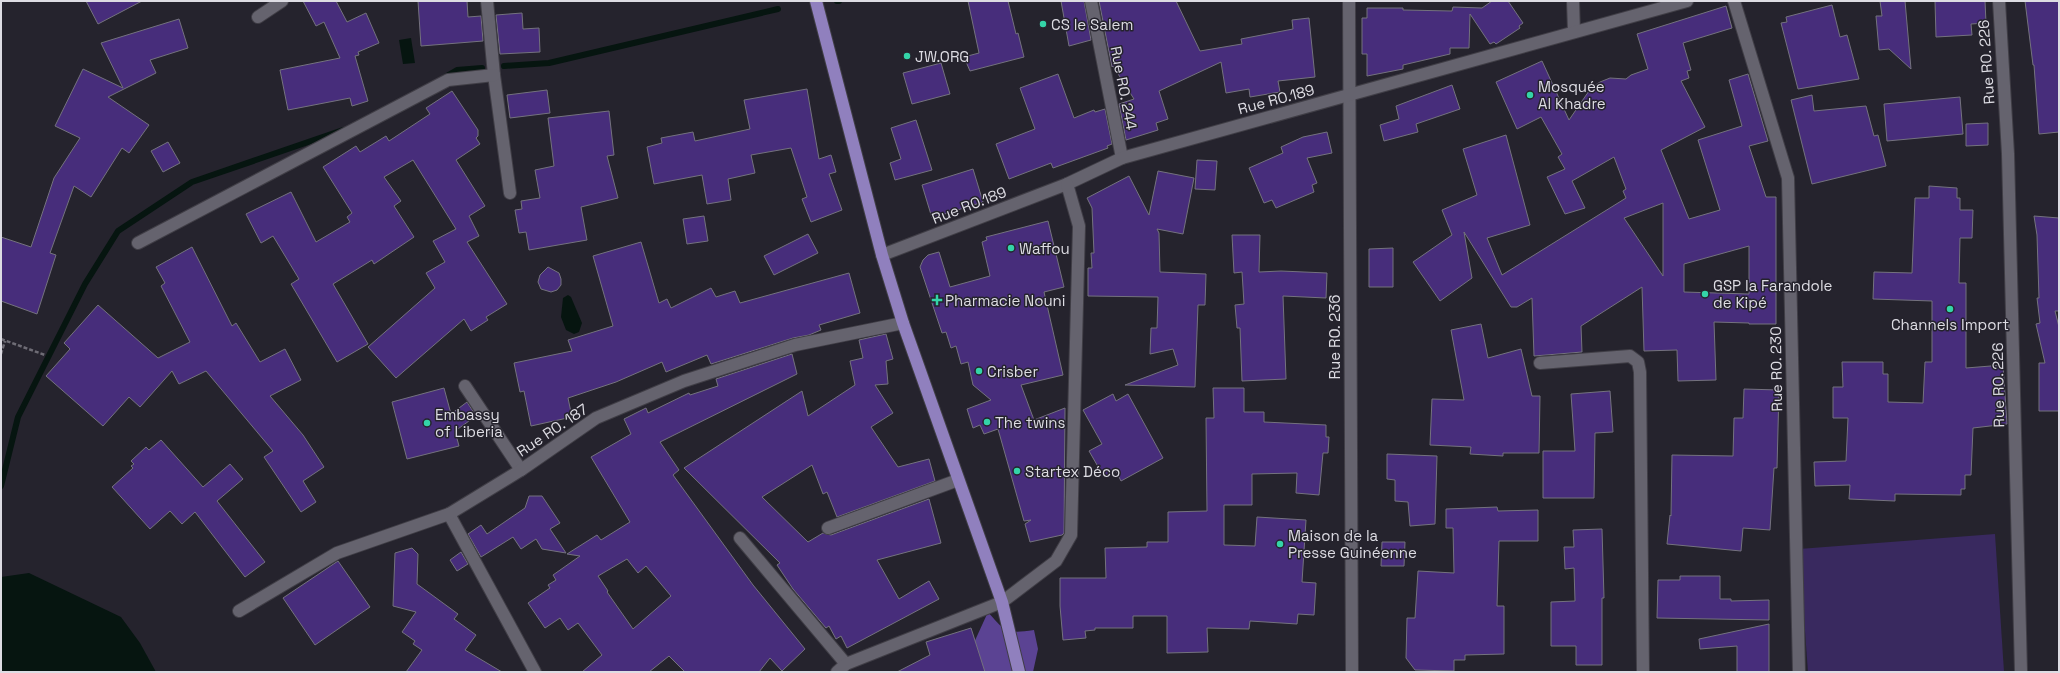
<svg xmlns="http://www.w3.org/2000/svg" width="2060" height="673" viewBox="0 0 2060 673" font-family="'Space Grotesk',sans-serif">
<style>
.green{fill:#39295f}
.forest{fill:#5b4393}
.water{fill:#061510}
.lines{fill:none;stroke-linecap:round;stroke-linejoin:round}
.stream{stroke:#061510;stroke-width:6}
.building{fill:#472d7b;stroke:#74727e;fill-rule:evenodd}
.minor-casing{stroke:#403e46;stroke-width:14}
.major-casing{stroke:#403e46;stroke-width:14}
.path{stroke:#6e6c75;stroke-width:2.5;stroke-dasharray:4 2;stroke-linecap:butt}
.minor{stroke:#65636e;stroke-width:12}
.major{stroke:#9080be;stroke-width:12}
.poi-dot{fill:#34d4a8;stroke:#25232d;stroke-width:1.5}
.labels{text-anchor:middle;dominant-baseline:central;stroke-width:3;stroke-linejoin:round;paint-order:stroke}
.poi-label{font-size:15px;fill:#dddce3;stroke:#25232d;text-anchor:start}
.street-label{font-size:15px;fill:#dddce3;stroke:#25232d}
</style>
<rect width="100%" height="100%" fill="#25232d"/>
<!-- green -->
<polygon class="green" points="1995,534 2004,672 1808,672 1799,549"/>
<!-- forest -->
<path class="forest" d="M 988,612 C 1005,632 1007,634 1034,630 L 1038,649 L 1033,672 L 970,672 L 967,658 Z"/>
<!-- water -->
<g class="water">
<polygon points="411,38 415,63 403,64 399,40"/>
<polygon points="568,295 571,297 582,323 579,332 574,334 566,330 561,317 563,298"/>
<polygon points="29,573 121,617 140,643 156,672 1,672 1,577"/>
</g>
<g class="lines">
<!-- stream -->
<g class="stream">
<polyline points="837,1 839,1"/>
<polyline points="504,66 549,63 778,9"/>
<polyline points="445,77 457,70 482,68"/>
<polyline points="1,486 18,417 85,284 118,231 192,182 343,130"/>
</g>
</g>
<!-- building -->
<g class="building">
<polygon points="86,1 142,1 98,24"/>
<polygon points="303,1 336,1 347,22 366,13 379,43 358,52 359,55 355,56 368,101 352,106 350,98 288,110 280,70 340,58 324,22 316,26"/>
<polygon points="418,1 467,1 468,17 481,16 483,41 421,46"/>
<polygon points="968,1 1008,1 1016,34 1018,33 1024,57 970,71 964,57 979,53"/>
<polygon points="1061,1 1084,1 1091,40 1069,46"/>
<polygon points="1099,1 1176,1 1200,51 1242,44 1241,39 1293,29 1292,20 1309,18 1315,77 1278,81 1280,92 1250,97 1249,89 1226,93 1221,62 1159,91 1168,119 1156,123 1158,130 1126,140 1119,104 1134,99 1113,66 1112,67"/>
<polygon points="1492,1 1508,1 1523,23 1519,26 1520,28 1496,44 1494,42 1490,44 1470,14 1469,48 1450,48 1450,54 1403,65 1403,69 1367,76 1367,54 1362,54 1362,18 1367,18 1367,8 1403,8 1403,10 1452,11 1453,7 1482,8"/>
<polygon points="1880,1 1905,1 1911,69 1889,49 1879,50 1876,16 1882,16"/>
<polygon points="1935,1 1985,1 1986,23 1971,24 1972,35 1936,37"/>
<polygon points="2025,1 2059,1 2059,132 2039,134 2034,65 2033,65"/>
<polygon points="1832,5 1840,37 1847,35 1859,79 1798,89 1781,23 1787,22 1786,17"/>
<path d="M 1726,6 L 1732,28 L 1683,43 L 1691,70 L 1687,71 L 1689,78 L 1681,81 L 1705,127 L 1661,150 L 1689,219 L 1720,210 L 1698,140 L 1742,126 L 1729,80 L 1748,74 L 1768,141 L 1749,146 L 1766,197 L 1776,197 L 1776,324 L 1749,324 L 1749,323 L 1714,322 L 1716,380 L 1678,381 L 1677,350 L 1644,351 L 1642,287 L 1581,326 L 1582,352 L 1534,356 L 1532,298 L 1517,307 L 1511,307 L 1464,232 L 1472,278 L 1440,301 L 1413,262 L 1452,235 L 1442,210 L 1477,195 L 1463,149 L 1506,135 L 1530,225 L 1487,238 L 1502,275 L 1626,198 L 1623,191 L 1626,189 L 1614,157 L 1572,181 L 1585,208 L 1565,214 L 1547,177 L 1565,169 L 1558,157 L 1562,154 L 1541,117 L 1517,129 L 1496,82 L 1542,61 L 1569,120 L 1591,88 L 1600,82 L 1610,78 L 1626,79 L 1631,75 L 1648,69 L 1637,34 ZM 1663,203 L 1663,276 L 1624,218 ZM 1749,246 L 1749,294 L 1684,292 L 1684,264 Z"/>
<polygon points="522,13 523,29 539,28 540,52 500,54 496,15"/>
<polygon points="179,19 188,48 150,60 156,73 108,97 149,125 129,153 122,148 91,197 74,186 50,253 56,255 37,314 1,301 1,237 31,247 54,178 80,138 55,126 83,69 123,88 101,43"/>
<polygon points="941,63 950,94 912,104 903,73"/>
<polygon points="1058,74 1074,118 1094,110 1095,112 1105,109 1112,144 1107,146 1108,148 1053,168 1051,163 1009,179 996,144 1035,129 1020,88"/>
<polygon points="1452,85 1460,109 1416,124 1418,132 1384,141 1380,125 1399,119 1396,106"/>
<polygon points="807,89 819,159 831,155 836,172 829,174 842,210 811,222 802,199 807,197 791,148 751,155 755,173 728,179 731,200 707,204 702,175 654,184 647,147 662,143 661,138 693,132 695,141 750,129 744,100"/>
<polygon points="547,90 550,113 510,118 507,95"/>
<polygon points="452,91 478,130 478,136 476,138 480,144 456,160 485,206 469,216 479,236 467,242 507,304 486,317 488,320 471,331 464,319 396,378 368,347 435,288 426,273 445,262 433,241 456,229 413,160 384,177 401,201 394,206 414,237 374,264 372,260 333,284 368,344 337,362 291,284 299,279 273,236 261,243 246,214 291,192 316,242 350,222 347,217 352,213 323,167 356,146 360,152 386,136 389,141 430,114 426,108"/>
<polygon points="1812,95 1814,111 1866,106 1874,136 1878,135 1886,166 1812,184 1791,100"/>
<polygon points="1960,97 1963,134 1887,141 1884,104"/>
<polygon points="609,111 614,155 607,156 618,198 581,207 587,240 529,250 526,232 519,233 515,210 522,209 521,201 540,198 535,170 554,166 548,118"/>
<polygon points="916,120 932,170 895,180 890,163 901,159 891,128"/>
<polygon points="1988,123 1988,145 1966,146 1966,124"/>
<polygon points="1327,132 1332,153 1307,158 1317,183 1312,185 1314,192 1276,208 1272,200 1264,203 1249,168 1283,153 1281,147 1303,137"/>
<polygon points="168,142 180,163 163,172 151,151"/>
<polygon points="1197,160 1217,161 1215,190 1195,189"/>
<polygon points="973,169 983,202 932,218 922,185"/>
<polygon points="1158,171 1194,178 1183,234 1157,229 1159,233 1160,272 1206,274 1205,305 1198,305 1195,387 1125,385 1178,365 1173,349 1150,354 1151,328 1157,328 1158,297 1088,296 1088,268 1092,268 1091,253 1094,253 1092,208 1087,198 1129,176 1149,215"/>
<polygon points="1929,186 1957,188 1957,198 1960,198 1960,210 1973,210 1972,238 1960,238 1959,283 1966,283 1966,368 2003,365 2007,424 1973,428 1971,475 1965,475 1965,489 1961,489 1961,495 1895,494 1895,501 1849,499 1850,485 1815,486 1814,462 1846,461 1848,418 1833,418 1833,387 1843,387 1842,362 1883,362 1883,374 1888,374 1888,402 1923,403 1925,362 1932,362 1932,301 1873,299 1874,272 1912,273 1915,198 1929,198"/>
<polygon points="704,216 708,241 687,244 683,219"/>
<polygon points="2034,216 2059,218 2059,311 2055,311 2059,327 2059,411 2039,411 2039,363 2045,363 2036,324 2040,323 2037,298 2039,298 2037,235"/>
<polygon points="1048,221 1064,287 1044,292 1063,375 1021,385 1034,420 1065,408 1064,533 1062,535 1030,542 1025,524 1031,520 1024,521 998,429 984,434 980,425 973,428 967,409 991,400 973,385 968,362 961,364 956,346 951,348 946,332 942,333 920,267 923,260 928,255 939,252 950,287 990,276 982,242 987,240 986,237"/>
<polygon points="808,234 818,253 774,275 764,256"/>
<polygon points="1232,235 1260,235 1259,272 1281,271 1327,273 1326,298 1283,296 1286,379 1242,381 1240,328 1237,328 1235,305 1244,304 1242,272 1234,273"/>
<polygon points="641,242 659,303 667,299 671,308 711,288 716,297 735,291 740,303 849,273 860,313 819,325 821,330 809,335 793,338 711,364 707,355 666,372 662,362 616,382 568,398 572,417 531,426 524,391 520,392 514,363 572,351 568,340 613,326 593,256"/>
<polygon points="192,247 232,326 236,323 260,362 285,349 301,380 270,396 303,435 324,467 303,481 316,502 301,512 264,457 273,451 206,371 179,384 172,371 140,407 129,397 103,426 46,376 70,349 64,343 98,305 158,358 190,342 161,286 165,283 156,267"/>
<polygon points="1393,248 1393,287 1369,287 1369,249"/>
<polygon points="548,267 559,273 561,279 561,285 557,290 551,292 541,289 538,282 540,275"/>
<polygon points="1481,324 1488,358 1521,349 1532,396 1540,396 1539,453 1503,453 1503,456 1470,454 1471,447 1430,445 1432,399 1464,400 1451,330"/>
<polygon points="886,334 893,359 886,361 888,384 875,385 893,413 871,427 898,467 929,459 935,481 837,517 827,492 823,494 812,465 762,497 808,542 823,533 831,535 929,499 941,543 877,560 899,599 929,581 939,599 847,648 841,636 836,639 829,626 826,628 793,589 777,565 780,563 684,468 802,391 808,416 855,385 850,361 863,358 859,340"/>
<path d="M 792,354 L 797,374 L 660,442 L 679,470 L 673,475 L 753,585 L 805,649 L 782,671 L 770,658 L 759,672 L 685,672 L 669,656 L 649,672 L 582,672 L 602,655 L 578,623 L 568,630 L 560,618 L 545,628 L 528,603 L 550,588 L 548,585 L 556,580 L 553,575 L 580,556 L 567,554 L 597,535 L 601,540 L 630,522 L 591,457 L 631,434 L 624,419 L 646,408 L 648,413 L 689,393 L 690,395 L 718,386 L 716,379 ZM 627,559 L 638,573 L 646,566 L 671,596 L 633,629 L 607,592 L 608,591 L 598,576 Z"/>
<polygon points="444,388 451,414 467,402 476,416 455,431 459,446 407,459 392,402"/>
<polygon points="1213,388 1244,388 1244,412 1264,412 1264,422 1326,425 1326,437 1329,437 1328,453 1323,453 1319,495 1296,493 1297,473 1252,474 1252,505 1224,505 1224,545 1255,546 1257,517 1306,520 1302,582 1316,583 1314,615 1298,614 1297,624 1250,621 1249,629 1207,628 1208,652 1167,653 1167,616 1133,616 1133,628 1095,628 1095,630 1085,631 1086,638 1063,640 1060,606 1060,578 1106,578 1105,548 1147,547 1147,542 1168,542 1168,512 1207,511 1206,418 1214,418"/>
<polygon points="1744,389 1779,390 1777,468 1774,468 1770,530 1743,528 1741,551 1667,544 1670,515 1671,516 1672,455 1733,456 1734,418 1743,418"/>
<polygon points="1610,391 1613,432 1595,433 1594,498 1543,498 1543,451 1575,451 1571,394"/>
<polygon points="1113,394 1116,401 1128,394 1163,458 1121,481 1116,471 1104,477 1089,451 1102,444 1083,410"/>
<polygon points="161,440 203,487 230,464 243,479 217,501 265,562 245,577 195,512 182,524 170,511 150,529 112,487 133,468 131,466 134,464 131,461 146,447 149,450"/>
<polygon points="1387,454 1437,456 1435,524 1410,526 1408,502 1395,501 1395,480 1387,479"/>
<polygon points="529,496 542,496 560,523 550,529 566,553 542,549 536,539 521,549 513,537 481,557 468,534 481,525 487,534 525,508"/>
<polygon points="1497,507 1498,511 1538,510 1538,541 1499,541 1497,606 1504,606 1504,654 1465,655 1465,660 1454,660 1454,671 1415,670 1406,658 1407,618 1415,618 1418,571 1454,573 1453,528 1446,528 1446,509"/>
<polygon points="1602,529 1604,598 1602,598 1602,665 1576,665 1576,646 1551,646 1551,602 1575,601 1574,568 1565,569 1564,547 1574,547 1573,530"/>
<polygon points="1382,542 1405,542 1404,566 1381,566"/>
<polygon points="412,548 418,554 417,584 458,614 454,619 476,635 465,650 502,672 406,672 422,650 413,644 415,641 402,632 416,612 393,606 395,553"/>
<polygon points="461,552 468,564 457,571 450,560"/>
<polygon points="338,561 370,607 315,645 283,598"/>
<polygon points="1680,576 1720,576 1720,599 1731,599 1731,601 1769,600 1769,620 1657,618 1658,580 1680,580"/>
<polygon points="1769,624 1769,672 1737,672 1737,646 1700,649 1699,639"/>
<polygon points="971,628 985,672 897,672 930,655 926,642"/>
</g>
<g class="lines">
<!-- minor casing -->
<g class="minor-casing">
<g id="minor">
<polyline points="487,1 494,75 510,193"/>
<polyline points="1091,1 1122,158"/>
<polyline points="1349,1 1352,672"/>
<polyline points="1573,1 1574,32"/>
<polyline points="1734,1 1788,178 1799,672"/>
<polyline points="1999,1 2008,154 2021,672"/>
<polyline points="258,17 282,1"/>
<polyline points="138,243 448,80 494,75"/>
<polyline points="882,255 1067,184 1122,158 1687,1"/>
<polyline points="1540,363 1630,356 1638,362 1640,372 1643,672"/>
<polyline points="465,386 521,470"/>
<polyline points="449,514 535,672"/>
<polyline points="828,528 958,480"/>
<polyline points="740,538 846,664"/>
<polyline points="239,611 337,553 449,514 521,470 596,418 684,381 795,345 903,323"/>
<polyline points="837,672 846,664 1002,602 1056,561 1071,535 1079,226 1067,184"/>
</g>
</g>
<!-- major casing -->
<g class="major-casing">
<polyline id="major" points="816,1 882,255 903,323 1002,602 1019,672"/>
</g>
<!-- path -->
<g class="path">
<polyline points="1,339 45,355"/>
<polyline points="1,354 5,341"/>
</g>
<!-- minor -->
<use href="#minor" class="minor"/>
<!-- major -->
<use href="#major" class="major"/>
</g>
<!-- markers -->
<g class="poi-dot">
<circle cx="1043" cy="24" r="4"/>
<circle cx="907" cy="56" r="4"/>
<circle cx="1530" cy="95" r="4"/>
<circle cx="1011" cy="248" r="4"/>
<circle cx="1705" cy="294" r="4"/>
<path d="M935 294h4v4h4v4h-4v4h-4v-4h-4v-4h4z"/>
<circle cx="1950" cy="309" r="4"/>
<circle cx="979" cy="371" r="4"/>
<circle cx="987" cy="422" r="4"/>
<circle cx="427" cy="423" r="4"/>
<circle cx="1017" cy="471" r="4"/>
<circle cx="1280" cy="544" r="4"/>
</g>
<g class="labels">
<!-- poi labels -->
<g class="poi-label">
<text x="1051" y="24">CS le Salem</text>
<text x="915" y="56">JW.ORG</text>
<text x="1538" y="86">Mosquée<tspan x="1538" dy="17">Al Khadre</tspan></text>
<text x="1019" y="248">Waffou</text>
<text x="1713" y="285">GSP la Farandole<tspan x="1713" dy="17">de Kipé</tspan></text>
<text x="945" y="300">Pharmacie Nouni</text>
<text x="1950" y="324" text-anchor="middle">Channels Import</text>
<text x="987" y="371">Crisber</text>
<text x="435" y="414">Embassy<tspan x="435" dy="17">of Liberia</tspan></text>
<text x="995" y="422">The twins</text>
<text x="1025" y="471">Startex Déco</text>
<text x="1288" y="535">Maison de la<tspan x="1288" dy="17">Presse Guinéenne</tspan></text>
</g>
<!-- street labels -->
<g class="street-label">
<text transform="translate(1986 62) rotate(-94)">Rue RO. 226</text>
<text transform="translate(1124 88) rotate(79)">Rue RO. 244</text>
<text transform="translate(1276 99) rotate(-15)">Rue RO.189</text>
<text transform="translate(969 205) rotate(-21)">Rue RO.189</text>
<text transform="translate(1334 337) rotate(-90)">Rue RO. 236</text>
<text transform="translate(1776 369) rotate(-91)">Rue RO. 230</text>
<text transform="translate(1998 385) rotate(-91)">Rue RO. 226</text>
<text transform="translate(552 430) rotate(-34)">Rue RO. 187</text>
</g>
</g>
<!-- border -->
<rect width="2060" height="673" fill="none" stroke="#dddce3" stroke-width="4"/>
</svg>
